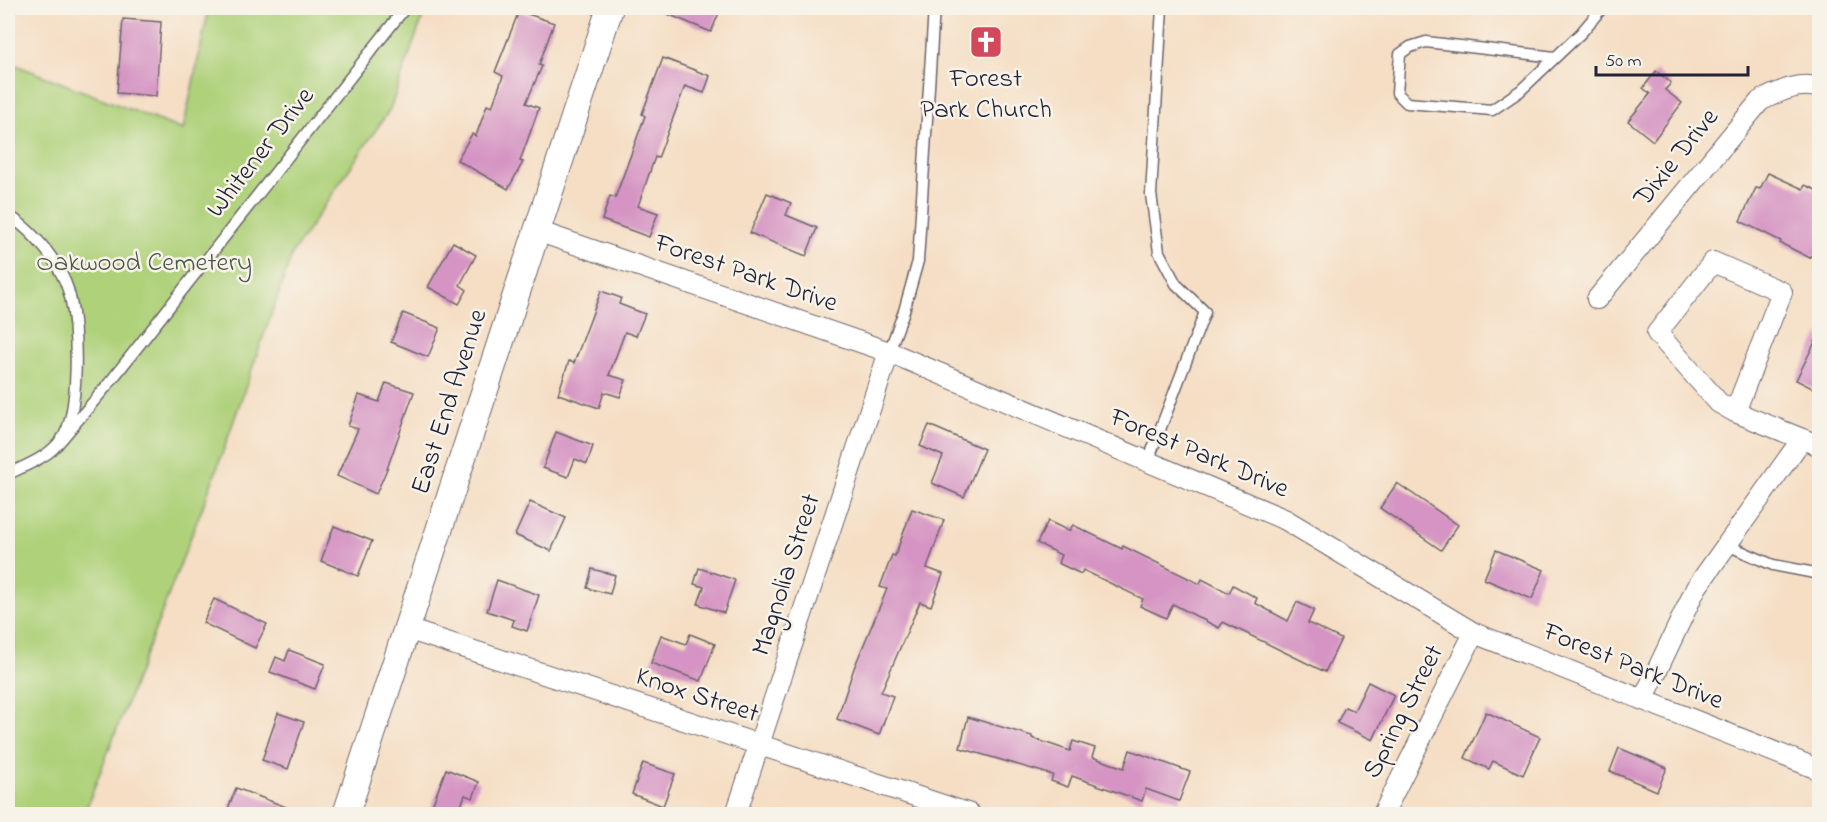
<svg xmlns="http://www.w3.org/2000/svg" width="1827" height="822" viewBox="0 0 1827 822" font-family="'Indie Flower',sans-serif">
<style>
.green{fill:#afd17a;stroke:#687a5a;stroke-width:1.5}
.building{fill:#d594c3}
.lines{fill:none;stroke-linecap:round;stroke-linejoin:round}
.service-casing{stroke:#6c646b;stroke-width:13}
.minor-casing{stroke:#6c646b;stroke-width:22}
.tertiary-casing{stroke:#6c646b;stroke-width:28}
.service{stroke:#fff;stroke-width:10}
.minor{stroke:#fff;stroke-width:20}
.tertiary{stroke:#fff;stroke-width:26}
.labels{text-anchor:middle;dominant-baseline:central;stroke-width:5;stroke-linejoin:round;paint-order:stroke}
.poi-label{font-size:27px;fill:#22223b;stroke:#f7f3e8}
.street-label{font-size:27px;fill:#22223b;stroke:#f7f3e8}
.park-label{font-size:27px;fill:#4c574e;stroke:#f7f3e8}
</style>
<rect width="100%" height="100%" fill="#f7f3e8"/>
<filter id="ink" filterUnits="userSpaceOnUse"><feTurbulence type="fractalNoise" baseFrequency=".0167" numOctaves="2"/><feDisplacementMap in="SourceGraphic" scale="12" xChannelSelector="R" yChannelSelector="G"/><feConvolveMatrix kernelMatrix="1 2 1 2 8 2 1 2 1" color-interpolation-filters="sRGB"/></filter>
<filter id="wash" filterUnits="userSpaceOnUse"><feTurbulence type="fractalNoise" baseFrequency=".008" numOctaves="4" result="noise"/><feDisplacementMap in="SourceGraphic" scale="24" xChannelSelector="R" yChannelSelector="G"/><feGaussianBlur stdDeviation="1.35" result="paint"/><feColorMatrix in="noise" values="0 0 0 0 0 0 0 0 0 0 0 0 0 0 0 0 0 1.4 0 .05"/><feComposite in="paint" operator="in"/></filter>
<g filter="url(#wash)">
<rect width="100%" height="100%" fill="#f5dec4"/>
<!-- green -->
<polygon class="green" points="209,8 426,8 390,109 293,252 214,477 84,814 8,814 8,62 183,130"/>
<g id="blocks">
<!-- building -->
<g class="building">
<polygon points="653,8 721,8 711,32"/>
<polygon points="519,11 554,23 539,65 542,66 526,103 539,108 520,161 523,162 508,189 457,160 472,134 476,136 487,105 492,107 503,76 495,72"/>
<polygon points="123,19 161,22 156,96 117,93"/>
<polygon points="663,58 710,76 704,93 685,86 658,158 655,157 638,206 658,213 649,237 602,220 610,196 615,198 645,116 642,114"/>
<polygon points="1656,71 1671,83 1665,90 1682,103 1653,141 1628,121 1650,94 1643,88"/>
<polygon points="1768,173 1803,189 1805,185 1820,192 1820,260 1811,256 1810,258 1780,243 1781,241 1740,221 1756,188 1760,189"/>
<polygon points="767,193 791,203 786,215 817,228 806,256 750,233"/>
<polygon points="453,242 476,255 460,285 467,290 459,304 428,287"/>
<polygon points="601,291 621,298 619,304 645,314 636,336 625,332 609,375 626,380 620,397 604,392 599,408 558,394 569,361 574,363"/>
<polygon points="403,313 440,328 428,357 391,342"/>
<polygon points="1820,332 1820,392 1796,380"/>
<polygon points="386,383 414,392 387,469 376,494 337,476 358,429 348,426 359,395 379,402"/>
<polygon points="929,425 984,449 964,497 932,483 943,456 920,446"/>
<polygon points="556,432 593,446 587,464 575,459 568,477 543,468"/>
<polygon points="1397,483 1458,525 1441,550 1380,508"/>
<polygon points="530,502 566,518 551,551 515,535"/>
<polygon points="912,509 944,520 927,568 943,574 931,606 920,602 881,692 893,696 879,735 837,719 854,668 887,589 880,587 892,555 895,556"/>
<polygon points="1048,521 1069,531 1073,525 1122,549 1123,546 1200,584 1202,579 1229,593 1233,585 1257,598 1255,603 1288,621 1297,602 1314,610 1308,623 1341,639 1325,672 1223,622 1219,628 1173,604 1166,618 1140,606 1143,599 1083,570 1081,574 1058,563 1061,555 1037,543"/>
<polygon points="334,526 372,541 358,576 321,561"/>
<polygon points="1496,550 1544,570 1532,599 1484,579"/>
<polygon points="699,568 735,580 724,613 698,604 704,587 694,584"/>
<polygon points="592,569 615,575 610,594 587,588"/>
<polygon points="497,580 539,595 527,631 512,626 514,620 487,611"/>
<polygon points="214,599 267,624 255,648 203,623"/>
<polygon points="690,634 715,644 701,681 651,663 661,635 686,644"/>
<polygon points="289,650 325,664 315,689 270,672 276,657 285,661"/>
<polygon points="1368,682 1394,695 1373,740 1337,723 1345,707 1354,711"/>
<polygon points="1486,712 1540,737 1523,775 1493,761 1489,769 1465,758"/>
<polygon points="278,713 304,722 288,769 262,760"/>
<polygon points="968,717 1032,736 1032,738 1070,751 1073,741 1095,748 1092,757 1124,768 1130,750 1190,772 1179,801 1146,789 1142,801 1072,776 1068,787 1051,781 1053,775 960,748"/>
<polygon points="1619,748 1667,768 1657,791 1610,771"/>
<polygon points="643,763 675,774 663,806 632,794"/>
<polygon points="446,769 479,782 473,798 465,795 458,814 429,814"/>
<polygon points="236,788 302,813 302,814 226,814"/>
</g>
</g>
</g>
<g filter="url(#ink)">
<use href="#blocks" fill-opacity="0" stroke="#6c646b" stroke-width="1.5"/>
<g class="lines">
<!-- service casing -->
<g class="service-casing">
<g id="service">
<polyline points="1555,57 1426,42 1410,47 1400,54 1397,93 1407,103 1492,110 1520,91 1581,33 1602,8"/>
<path d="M 8,215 C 27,227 47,248 58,268 C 63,276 68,288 70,297 C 78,327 80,416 61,440 C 49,457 25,466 8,474"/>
<polyline points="889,352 904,311 918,261 934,8"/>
<polyline points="62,439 110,382 405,8"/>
<polyline points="1148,461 1205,312 1176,284 1159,252 1151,194 1162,8"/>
<polyline points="1727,545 1773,565 1820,574"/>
</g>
</g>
<!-- minor casing -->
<g class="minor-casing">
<g id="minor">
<polyline points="537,231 889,352 1286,520 1474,633 1820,770"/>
<path d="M 1597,299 L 1760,101 C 1778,92 1799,81 1820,88"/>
<polyline points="1735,412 1782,292 1713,262 1657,333 1719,403 1735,412 1820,446"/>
<polyline points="407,629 970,814"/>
<polyline points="1643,700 1696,588 1802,439"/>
<polyline points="736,814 889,352"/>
<polyline points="1383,814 1474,633"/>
</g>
</g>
<!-- tertiary casing -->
<g class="tertiary-casing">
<polyline id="tertiary" points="346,814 610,8"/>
</g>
<!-- service -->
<use href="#service" class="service"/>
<!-- minor -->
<use href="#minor" class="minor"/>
<!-- tertiary -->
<use href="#tertiary" class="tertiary"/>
</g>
</g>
<!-- icons -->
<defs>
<g id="church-square" transform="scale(1.725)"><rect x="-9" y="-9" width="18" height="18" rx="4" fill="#d1495b" stroke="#f7f3e8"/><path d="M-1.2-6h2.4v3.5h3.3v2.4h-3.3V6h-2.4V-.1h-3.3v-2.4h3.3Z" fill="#fff"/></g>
</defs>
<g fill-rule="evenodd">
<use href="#church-square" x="986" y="42"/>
</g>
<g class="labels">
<!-- poi labels -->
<g class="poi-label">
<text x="986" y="79">Forest<tspan x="986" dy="31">Park Church</tspan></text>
</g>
<!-- street labels -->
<g class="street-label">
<text transform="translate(261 153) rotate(-52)">Whitener Drive</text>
<text transform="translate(1677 158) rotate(-51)">Dixie Drive</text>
<text transform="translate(746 274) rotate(19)">Forest Park Drive</text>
<text transform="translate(450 402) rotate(-72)">East End Avenue</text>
<text transform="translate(1199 454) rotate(23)">Forest Park Drive</text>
<text transform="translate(787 575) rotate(-72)">Magnolia Street</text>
<text transform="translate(1633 667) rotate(22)">Forest Park Drive</text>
<text transform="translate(697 696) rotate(18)">Knox Street</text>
<text transform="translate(1404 712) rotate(-63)">Spring Street</text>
</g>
<!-- park labels -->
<g class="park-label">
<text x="144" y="263">Oakwood Cemetery</text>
</g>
</g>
<!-- margin -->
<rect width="1827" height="822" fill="none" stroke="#f7f3e8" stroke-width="30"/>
<!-- scale -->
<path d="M1596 66v9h152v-9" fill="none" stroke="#22223b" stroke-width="3"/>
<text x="1605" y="66" font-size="18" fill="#22223b" stroke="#f7f3e8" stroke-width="4.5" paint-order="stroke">50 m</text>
</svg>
